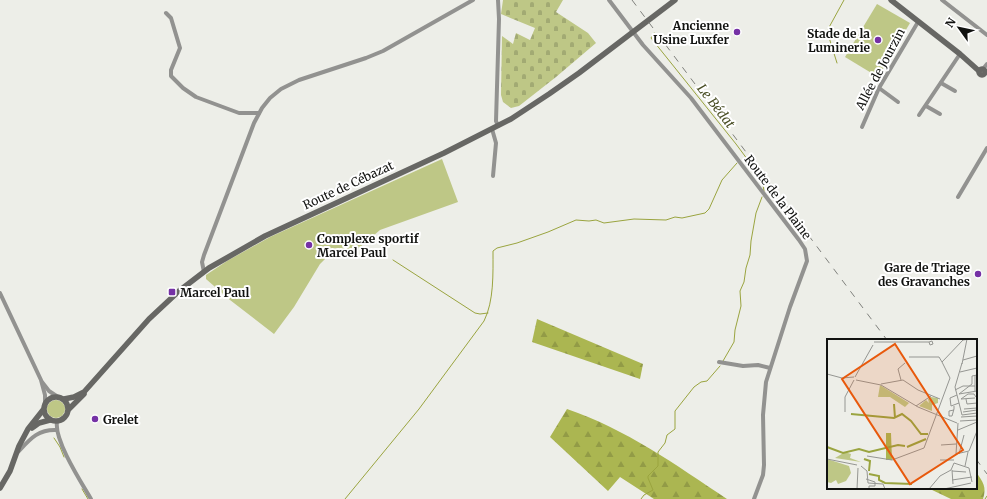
<svg xmlns="http://www.w3.org/2000/svg" width="987" height="499" viewBox="0 0 987 499" font-family="Merriweather,serif">
<style>
.green{fill:#bec786}
.forest{fill:url(#forest-firs)}
.cemetery{fill:url(#cemetery-stones)}
.lines{fill:none;stroke-linecap:round;stroke-linejoin:round}
.stream{stroke:#9aa43f;stroke-width:1}
.minor{stroke:#929290;stroke-width:4}
.secondary{stroke:#676764;stroke-width:5.5}
.rail{stroke:#80817d;stroke-width:1;stroke-dasharray:7 7;stroke-linecap:butt}
.poi-dot{fill:#7531a5;stroke:#fff;stroke-width:1.5}
.labels{text-anchor:middle;dominant-baseline:central;stroke-width:4;stroke-linejoin:round;paint-order:stroke}
.poi-label{font-size:12px;font-weight:bold;fill:#111210;stroke:#fff;text-anchor:end}
.street-label{font-size:12px;fill:#111210;stroke:#fff}
.water-label{font-size:13px;font-style:italic;fill:#484d23;stroke:#fff}
.inset-river{fill:none;stroke:#9aa43f;stroke-width:2}
.inset-road{fill:none;stroke:#959692;stroke-width:1}
.view{fill:#e8590c;fill-opacity:0.15;stroke:#e8590c;stroke-width:2}
.inset-edge{fill:none;stroke:#111210;stroke-width:2}
</style>
<defs>
<pattern id="forest-firs" width="22" height="20" patternUnits="userSpaceOnUse"><rect width="22" height="20" fill="#abb651"/><path d="M5 1l3.5 6h-7zM16 11l3.5 6h-7z" fill="#929b46"/></pattern>
<pattern id="cemetery-stones" width="16" height="16" patternUnits="userSpaceOnUse"><rect width="16" height="16" fill="#bec786"/><path d="M2 7V4a2 2 0 0 1 4 0v3zM10 15v-3a2 2 0 0 1 4 0v3z" fill="#a2aa73"/></pattern>
</defs>
<rect width="100%" height="100%" fill="#edeee8"/>
<!-- green -->
<g class="green">
<polygon points="877,4 910,23 878,77 845,57"/>
<polygon points="442,159 458,202 380,230 352,254 334,259 326,258 320,264 294,307 274,334 230,300 206,279 206,275 227,261 270,237"/>
<circle cx="56" cy="409" r="9"/>
</g>
<!-- forest -->
<g class="forest">
<polygon points="537,319 643,364 640,379 532,342"/>
<path d="M 567,409 C 626,429 676,465 727,499 L 654,499 L 620,477 L 608,491 L 550,437 Z"/>
<path d="M 976,472 C 983,482 987,487 983,499 L 951,499 L 930,489 L 976,488 Z"/>
</g>
<!-- cemetery -->
<polygon class="cemetery" points="503,0 563,0 556,12 588,33 596,43 556,77 519,106 511,108 503,102 501,95 502,36 513,44 516,33 530,40 535,28 501,14"/>
<g class="lines">
<!-- stream -->
<g class="stream">
<polyline points="654,33 651,38 736,144 762,179 764,191"/>
<polyline points="837,63 827,31 844,0"/>
<polyline points="393,260 475,313 480,314 488,313"/>
<polyline points="723,361 734,342 735,330 741,306 740,291 744,282 746,268 750,255 751,241 756,213 762,197"/>
<polyline points="54,438 60,447 64,457"/>
<polyline points="82,489 88,499"/>
<path d="M 345,499 L 419,409 L 484,321 C 494,301 493,274 493,251 L 497,248 L 517,243 L 548,232 L 576,220 L 589,221 L 596,220 L 604,223 L 634,219 L 666,220 L 675,217 L 682,218 L 705,213 L 709,209 L 722,180 L 737,163"/>
<polyline points="641,499 644,495 653,490 648,478 648,476 658,466 658,452 665,443 667,435 675,429 675,411 694,387 701,382 707,381 720,366"/>
<polyline points="985,499 987,496"/>
</g>
<!-- minor -->
<g class="minor">
<polyline points="609,0 643,45 691,98 799,240 805,249 807,261 790,307 766,382 763,415 764,465 763,475 754,499"/>
<polyline points="942,0 987,35"/>
<polyline points="166,13 171,18 180,48 171,70 171,76 183,88 196,97 239,113 259,113"/>
<polyline points="983,69 987,64"/>
<polyline points="941,83 955,91"/>
<polyline points="879,88 898,102"/>
<polyline points="926,106 940,114"/>
<polyline points="919,115 960,54"/>
<polyline points="498,126 496,121 499,19 498,0"/>
<polyline points="862,127 879,88 918,22"/>
<polyline points="492,129 496,143 493,176"/>
<polyline points="958,197 987,148"/>
<polyline points="204,272 202,262 204,255 254,123 262,108 270,98 281,89 299,80 366,58 383,51 473,0"/>
<polyline points="0,293 41,380 45,395 45,404"/>
<polyline points="719,362 743,366 758,365 770,368"/>
<polyline points="42,382 49,391 58,397"/>
<path d="M 57,422 C 54,440 81,482 91,499"/>
<path d="M 18,452 C 30,439 38,429 57,430"/>
</g>
<!-- secondary -->
<g class="secondary">
<polyline points="891,0 960,54 979,71"/>
<circle cx="982" cy="72" r="3"/>
<circle cx="56" cy="409" r="12"/>
<polyline points="64,399 74,397 84,392 149,319 179,291 209,268 265,236 444,153 511,119 549,94 579,73 675,0"/>
<polyline points="69,409 84,394"/>
<polyline points="32,428 39,423 50,420"/>
<polyline points="0,488 10,471 19,446 28,429 43,410"/>
</g>
<!-- rail -->
<g class="rail">
<polyline points="632,0 887,340"/>
<polyline points="976,459 987,474"/>
</g>
</g>
<!-- markers -->
<g class="poi-dot">
<circle cx="737" cy="32" r="4"/>
<circle cx="878" cy="40" r="4"/>
<circle cx="309" cy="245" r="4"/>
<circle cx="978" cy="274" r="4"/>
<rect x="168" y="288" width="8" height="8" rx="2"/>
<circle cx="95" cy="419" r="4"/>
</g>
<g class="labels">
<!-- poi labels -->
<g class="poi-label">
<text x="729" y="25">Ancienne<tspan x="729" dy="14">Usine Luxfer</tspan></text>
<text x="870" y="33">Stade de la<tspan x="870" dy="14">Luminerie</tspan></text>
<text x="317" y="238" text-anchor="start">Complexe sportif<tspan x="317" dy="14">Marcel Paul</tspan></text>
<text x="970" y="267">Gare de Triage<tspan x="970" dy="14">des Gravanches</tspan></text>
<text x="180" y="292" text-anchor="start">Marcel Paul</text>
<text x="103" y="419" text-anchor="start">Grelet</text>
</g>
<!-- street labels -->
<g class="street-label">
<text transform="translate(880 69) rotate(-62)">Allée de Jourzin</text>
<text transform="translate(348 185) rotate(-25)">Route de Cébazat</text>
<text transform="translate(778 197) rotate(53)">Route de la Plaine</text>
</g>
<!-- water labels -->
<g class="water-label">
<text transform="translate(716 106) rotate(52)">Le Bédat</text>
</g>
</g>
<!-- overview -->
<g transform="translate(827 339)">
<rect width="150" height="150" fill="#edeee8"/>
<path d="M 53,46 L 82,64 L 78,68 L 63,58 L 51,58 ZM 0,120 L 22,127 L 24,134 L 19,142 L 11,145 L 9,141 L 4,144 L 0,143 Z" fill="#bec786"/>
<path d="M 59,94 L 64,94 L 65,121 L 59,121 Z" fill="#abb651"/>
<path d="M 104,58 L 111,59 L 111,64 L 105,66 L 105,72 L 92,67 L 99,61 L 102,64 L 101,60 Z" fill="#bec786"/>
<path d="M 18,113 L 24,115 L 23,119 L 34,123 L 8,119 Z" fill="#bec786"/>
<path class="inset-river" d="M 67,65 L 68,79M 24,75 L 67,79 L 75,75 L 84,82 L 94,95 L 101,95M 0,108 L 16,114 L 32,110 L 42,113 L 71,106 L 78,107M 80,108 L 99,100M 37,120 L 43,122 L 42,132M 42,135 L 52,137 L 52,141 L 58,144 L 85,145"/>
<path class="inset-road" d="M 105,2 L 106,5 L 103,6 L 102,3 ZM 47,3 L 102,3M 82,18 L 112,18 L 115,23M 136,21 L 150,17M 135,24 L 128,48 L 135,76M 135,25 L 140,0M 133,33 L 150,29M 0,35 L 15,39 L 27,38M 28,38 L 46,6M 29,41 L 54,46 L 91,68 L 130,84M 74,41 L 71,30 L 78,24M 54,45 L 76,41 L 91,51 L 113,60M 128,51 L 136,47 L 148,47M 148,52 L 148,36M 132,55 L 145,45 L 145,37 L 150,36M 132,55 L 150,52M 130,56 L 123,59 L 124,67 L 132,64M 134,60 L 141,55 L 147,55 L 149,58M 134,60 L 148,59M 139,60 L 140,65 L 150,64M 89,67 L 104,57M 137,70 L 150,69M 127,71 L 122,72 L 122,77 L 125,77 L 127,70 L 127,67M 18,73 L 18,58 L 27,41M 136,73 L 150,71M 135,76 L 150,74M 134,78 L 150,77M 133,82 L 150,81M 131,91 L 150,83M 114,106 L 129,105M 129,115 L 142,112 L 150,92M 129,115 L 131,84M 132,115 L 137,96M 40,117 L 65,121 L 97,109 L 123,39 L 115,23 L 136,1 L 143,0M 0,120 L 30,126M 113,121 L 127,121M 127,124 L 142,129 L 145,143M 34,127 L 40,132 L 41,144 L 56,145 L 58,150M 138,127 L 141,113M 125,131 L 126,145M 125,132 L 139,133M 39,140 L 48,143 L 48,147 L 42,147 L 42,150M 125,141 L 145,138M 30,150 L 31,129M 102,150 L 113,137 L 124,131 L 127,124M 117,150 L 144,144"/>
<path class="view" d="M 68,5 L 136,111 L 83,145 L 15,40 Z"/>
<rect width="150" height="150" class="inset-edge"/>
</g>
<!-- north arrow -->
<g transform="translate(959 28) rotate(303)" stroke="#ffffff" stroke-width="3" paint-order="stroke">
<path d="M0-3L7 15L0 10L-7 15Z" fill="#111210"/>
<text y="-6" font-size="11" font-weight="bold" text-anchor="middle" fill="#111210">N</text>
</g>
</svg>
